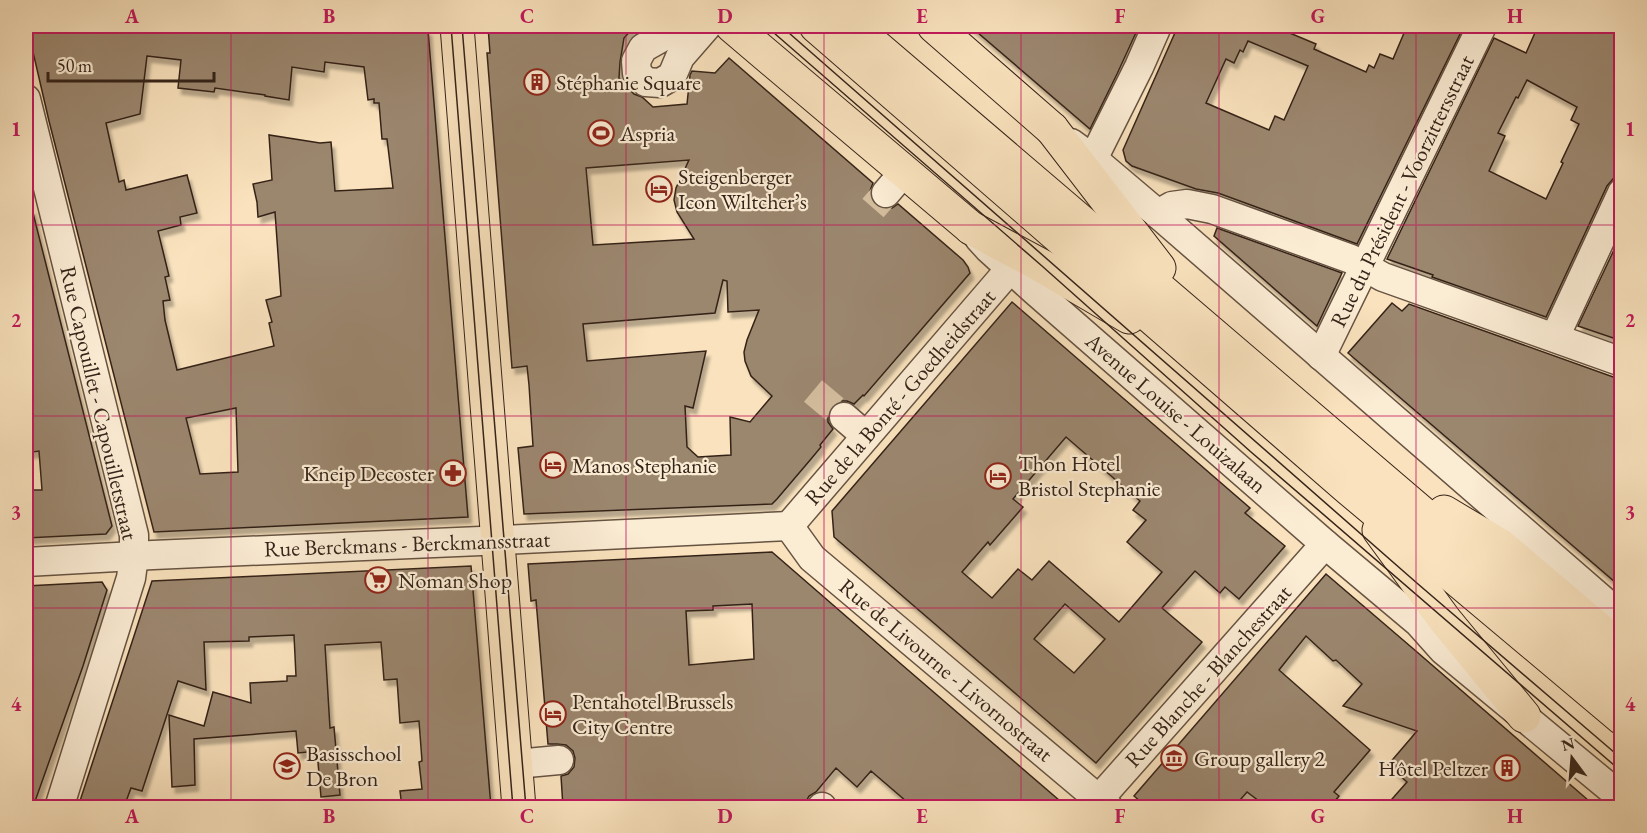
<svg xmlns="http://www.w3.org/2000/svg" width="1647" height="833" viewBox="0 0 1647 833" font-family="'EB Garamond',serif">
<style>
.building{fill:#9b866e;stroke:#352319;stroke-width:1.5;fill-rule:evenodd;filter:url(#shadow)}
.lines{fill:none;stroke-linecap:round;stroke-linejoin:round}
.minor-tunnel{stroke:#d2bc9c;stroke-width:28;stroke-dasharray:28 14;stroke-linecap:butt}
.minor-casing{stroke:#665342;stroke-width:31}
.major-casing{stroke:#352319;stroke-width:35}
.highway-casing{stroke:#352319;stroke-width:35}
.minor{stroke:#fbecd4;stroke-width:28}
.major{stroke:#f9e2bd;stroke-width:33}
.highway{stroke:#f9e2bd;stroke-width:33}
.tram{stroke:#352319;stroke-width:1.5}
.grid{fill:none;stroke:#c2185b;stroke-width:1.5;stroke-opacity:0.55}
.labels{text-anchor:middle;dominant-baseline:central;stroke-width:4.5;stroke-linejoin:round;paint-order:stroke}
.poi-label{font-size:22px;fill:#352319;stroke:#fbecd4;text-anchor:start}
.street-label{font-size:22px;fill:#352319;stroke:#fbecd4}
.neatline{fill:none;stroke:#c2185b;stroke-width:2}
.grid-label{font-size:20px;text-anchor:middle;font-weight:bold;fill:#c2185b}
</style>
<defs>
<filter id="shadow"><feDropShadow dx="3.5" dy="6" stdDeviation="1.5" flood-color="#0004"/></filter>
</defs>
<rect width="100%" height="100%" fill="#f9e2bd"/>
<filter id="stains"><feTurbulence type="fractalNoise" baseFrequency=".00333" numOctaves="4"/><feColorMatrix values="0 0 0 0 .2 0 0 0 0 .09 0 0 0 0 .02 0 0 0 .5 -.17"/></filter>
<radialGradient id="worn" r=".72"><stop offset=".6" stop-color="#630" stop-opacity="0"/><stop offset="1" stop-color="#630" stop-opacity=".3"/></radialGradient>
<!-- building -->
<g class="building">
<path d="M 27,26 L 390,26 L 428,30 L 468,517 L 154,532 L 49,121 ZM 147,56 L 181,60 L 178,88 L 214,92 L 215,88 L 265,95 L 265,96 L 289,100 L 292,67 L 324,72 L 325,62 L 364,67 L 368,100 L 374,99 L 374,103 L 379,103 L 382,139 L 387,139 L 393,188 L 335,191 L 331,142 L 320,143 L 269,135 L 272,180 L 253,184 L 257,202 L 258,217 L 275,212 L 281,296 L 266,300 L 272,322 L 269,323 L 274,346 L 177,370 L 165,320 L 163,301 L 170,300 L 165,277 L 169,276 L 158,231 L 181,225 L 180,217 L 197,213 L 187,175 L 126,190 L 124,180 L 119,182 L 106,123 L 140,114 ZM 236,408 L 238,472 L 200,474 L 186,418 Z"/>
<path d="M 488,26 L 635,26 L 624,38 L 620,62 L 619,78 L 634,94 L 642,97 L 653,107 L 687,104 L 690,75 L 692,71 L 715,73 L 729,58 L 873,183 L 870,191 L 870,198 L 875,205 L 884,209 L 892,208 L 898,204 L 963,260 L 968,267 L 970,273 L 864,396 L 863,395 L 854,404 L 847,401 L 839,401 L 831,407 L 828,414 L 828,422 L 833,429 L 820,445 L 821,447 L 811,459 L 777,499 L 772,504 L 524,514 L 518,448 L 533,446 L 529,385 L 527,366 L 512,368 L 487,53 L 490,53 ZM 689,160 L 676,188 L 674,200 L 677,212 L 694,239 L 593,245 L 586,168 ZM 723,280 L 727,281 L 728,312 L 759,310 L 747,340 L 744,352 L 745,361 L 751,376 L 772,396 L 750,422 L 730,417 L 731,455 L 698,457 L 687,447 L 685,406 L 693,408 L 706,351 L 587,361 L 583,324 L 715,313 Z"/>
<polygon points="970,26 1139,26 1117,74 1090,129"/>
<path d="M 1178,26 L 1273,26 L 1316,44 L 1314,49 L 1366,72 L 1369,65 L 1374,68 L 1380,54 L 1393,59 L 1407,26 L 1464,26 L 1357,244 L 1218,193 L 1196,189 L 1132,166 L 1126,161 L 1123,150 ZM 1248,41 L 1308,66 L 1284,120 L 1275,116 L 1269,130 L 1206,103 L 1226,59 L 1234,63 L 1240,50 L 1243,52 Z"/>
<path d="M 1538,26 L 1622,26 L 1622,177 L 1613,179 L 1607,186 L 1546,317 L 1432,277 L 1433,275 L 1387,259 L 1494,38 L 1526,53 ZM 1527,80 L 1577,107 L 1571,120 L 1579,124 L 1561,162 L 1563,163 L 1546,199 L 1489,171 L 1505,136 L 1498,133 L 1516,97 L 1518,98 Z"/>
<polygon points="26,209 32,209 112,526 106,534 26,538 26,490 42,490 39,451 26,453"/>
<polygon points="1217,228 1342,273 1317,326 1214,236"/>
<polygon points="1622,233 1622,341 1578,326"/>
<path d="M 1012,302 L 1250,508 L 1245,513 L 1285,546 L 1239,599 L 1225,587 L 1220,593 L 1195,571 L 1162,608 L 1202,642 L 1096,763 L 834,537 L 832,511 ZM 1066,437 L 1140,501 L 1133,510 L 1146,520 L 1127,542 L 1162,572 L 1119,622 L 1049,561 L 1032,580 L 1018,569 L 992,598 L 962,572 L 988,542 L 990,545 L 1023,507 L 1013,499 ZM 1065,604 L 1105,639 L 1074,673 L 1034,639 Z"/>
<polygon points="1392,303 1402,311 1409,304 1616,378 1622,378 1622,588 1348,353"/>
<path d="M 772,552 L 901,664 L 1067,807 L 913,807 L 871,771 L 857,787 L 836,768 L 816,792 L 809,796 L 803,807 L 731,807 L 728,802 L 695,805 L 695,807 L 563,807 L 561,776 L 568,774 L 574,767 L 575,758 L 573,751 L 566,745 L 557,744 L 548,744 L 536,600 L 531,601 L 528,564 ZM 752,604 L 754,659 L 689,665 L 686,611 L 713,610 L 713,606 Z"/>
<polygon points="471,566 491,807 402,807 400,791 422,789 419,762 422,761 419,721 400,723 397,679 384,680 381,642 325,645 330,728 334,727 340,795 321,797 317,751 298,753 296,731 194,739 195,785 172,787 169,715 204,726 213,692 251,703 250,683 287,681 287,676 296,676 294,635 249,637 249,641 204,642 206,690 178,681 142,791 131,788 124,807 78,807 152,581"/>
<polygon points="1326,574 1417,652 1596,807 1385,807 1407,782 1388,765 1417,731 1343,706 1362,684 1336,660 1333,661 1306,636 1279,670 1370,750 1334,792 1339,796 1330,807 1267,807 1247,792 1234,807 1147,807 1134,796"/>
<polygon points="102,582 107,590 83,666 33,807 26,807 26,586"/>
</g>
<g class="lines">
<!-- minor-tunnel -->
<g class="minor-tunnel">
<polyline points="873,208 886,193"/>
<polyline points="813,391 844,417"/>
</g>
<!-- minor casing -->
<g class="minor-casing">
<g id="minor">
<polyline points="671,26 659,39 643,48 636,61 637,73 646,82 660,83 672,76 680,57 707,26"/>
<polyline points="26,99 134,535 134,556 131,578 59,808"/>
<polyline points="1071,143 1093,159 1158,214 1622,617"/>
<polyline points="1093,159 1139,67 1157,26"/>
<polyline points="886,193 904,172"/>
<polyline points="1158,214 1172,206 1187,204 1212,209 1351,259 1383,277 1622,362"/>
<polyline points="979,238 989,249 1034,290 1325,544 1418,622 1443,650 1622,798"/>
<polyline points="1555,337 1622,193"/>
<polyline points="1321,356 1482,26"/>
<polyline points="844,417 866,436"/>
<polyline points="789,526 812,558 1109,808"/>
<polyline points="789,526 1010,269"/>
<polyline points="26,562 153,555 504,540 789,526"/>
<polyline points="516,764 559,760"/>
<polyline points="821,808 822,807"/>
<polyline points="1091,808 1325,544"/>
</g>
</g>
<!-- major casing -->
<g class="major-casing">
<g id="major">
<polyline points="457,26 519,808"/>
<polyline points="732,26 971,228"/>
<polyline points="934,26 1052,129"/>
</g>
</g>
<!-- highway casing -->
<g class="highway-casing">
<g id="highway">
<polyline points="816,26 1348,488 1622,718"/>
<polyline points="852,26 1622,684"/>
<polyline points="1052,129 1159,268"/>
<polyline points="971,228 1042,266 1129,317"/>
<polyline points="1444,512 1501,546 1622,649"/>
<polyline points="1379,530 1445,620 1524,716"/>
</g>
</g>
<!-- minor -->
<use href="#minor" class="minor"/>
<!-- major -->
<use href="#major" class="major"/>
<!-- highway -->
<use href="#highway" class="highway"/>
<!-- tram -->
<g class="tram">
<polyline points="451,26 513,808"/>
<polyline points="462,26 526,808"/>
<polyline points="766,26 1042,266 1251,452 1622,772"/>
<polyline points="781,26 1418,584 1622,759"/>
</g>
</g>
<!-- grid -->
<path class="grid" d="M 231,26 L 231,808M 428,26 L 428,808M 626,26 L 626,808M 824,26 L 824,808M 1021,26 L 1021,808M 1219,26 L 1219,808M 1416,26 L 1416,808M 26,225 L 1622,225M 26,416 L 1622,416M 26,608 L 1622,608"/>
<!-- icons -->
<defs>
<g id="building-ring" transform="scale(1.35)"><circle r="9.5" fill="#fbecd4" stroke="#8f2418" stroke-width="1.5"/><path d="M-4-6H4V6H1V3H-1V6H-4ZM-2.5-4.3h1.7v1.8h-1.7ZM.8-4.3h1.7v1.8H.8ZM-2.5-1h1.7V.8h-1.7ZM.8-1h1.7V.8H.8Z" fill="#8f2418"/></g>
<g id="stadium-ring" transform="scale(1.35)"><circle r="9.5" fill="#fbecd4" stroke="#8f2418" stroke-width="1.5"/><path d="M0-5a6.5 5 0 1 0 0 10a6.5 5 0 1 0 0-10ZM-3.5-1.8h7v3.6h-7Z" fill="#8f2418"/></g>
<g id="hotel-ring" transform="scale(1.35)"><circle r="9.5" fill="#fbecd4" stroke="#8f2418" stroke-width="1.5"/><path d="M-6-4.5h1.5V1H6V5H4.5V3h-9V5H-6ZM-4 0a1.8 1.8 0 1 1 3.6 0ZM.5 0V-2.5h3Q6-2.5 6 0Z" fill="#8f2418"/></g>
<g id="pharmacy-ring" transform="scale(1.35)"><circle r="9.5" fill="#fbecd4" stroke="#8f2418" stroke-width="1.5"/><path d="M-2-6h4v4h4v4h-4v4h-4v-4h-4v-4h4Z" fill="#8f2418"/></g>
<g id="supermarket-ring" transform="scale(1.35)"><circle r="9.5" fill="#fbecd4" stroke="#8f2418" stroke-width="1.5"/><path d="M-6-5.5h2.5l.6 2H6L4.5 2H-2.5L-4.4-4H-6ZM-1.5 3.2a1.3 1.3 0 1 0 .1 0ZM3 3.2a1.3 1.3 0 1 0 .1 0Z" fill="#8f2418"/></g>
<g id="museum-ring" transform="scale(1.35)"><circle r="9.5" fill="#fbecd4" stroke="#8f2418" stroke-width="1.5"/><path d="M0-6L6-3V-2H-6V-3ZM-5-1h2V3h-2ZM-1-1h2V3h-2ZM3-1h2V3H3ZM-6 4H6V6H-6Z" fill="#8f2418"/></g>
<g id="school-ring" transform="scale(1.35)"><circle r="9.5" fill="#fbecd4" stroke="#8f2418" stroke-width="1.5"/><path d="M0-5L7-2L0 1L-7-2ZM-4 1L0 2.5L4 1V4Q0 6-4 4Z" fill="#8f2418"/></g>
</defs>
<g fill-rule="evenodd">
<use href="#building-ring" x="537" y="82"/>
<use href="#stadium-ring" x="601" y="133"/>
<use href="#hotel-ring" x="659" y="189"/>
<use href="#hotel-ring" x="553" y="465"/>
<use href="#pharmacy-ring" x="453" y="473"/>
<use href="#hotel-ring" x="998" y="476"/>
<use href="#supermarket-ring" x="378" y="580"/>
<use href="#hotel-ring" x="553" y="714"/>
<use href="#museum-ring" x="1174" y="758"/>
<use href="#school-ring" x="287" y="766"/>
<use href="#building-ring" x="1507" y="768"/>
</g>
<g class="labels">
<!-- poi labels -->
<g class="poi-label">
<text x="556" y="82">Stéphanie Square</text>
<text x="620" y="133">Aspria</text>
<text x="678" y="176">Steigenberger<tspan x="678" dy="25">Icon Wiltcher’s</tspan></text>
<text x="1018" y="463">Thon Hotel<tspan x="1018" dy="25">Bristol Stephanie</tspan></text>
<text x="572" y="465">Manos Stephanie</text>
<text x="434" y="473" text-anchor="end">Kneip Decoster</text>
<text x="398" y="580">Noman Shop</text>
<text x="572" y="701">Pentahotel Brussels<tspan x="572" dy="25">City Centre</tspan></text>
<text x="306" y="753">Basisschool<tspan x="306" dy="25">De Bron</tspan></text>
<text x="1194" y="758">Group gallery 2</text>
<text x="1488" y="768" text-anchor="end">Hôtel Peltzer</text>
</g>
<!-- street labels -->
<g class="street-label">
<text transform="translate(1402 191) rotate(-64)">Rue du Président - Voorzittersstraat</text>
<text transform="translate(900 397) rotate(-49)">Rue de la Bonté - Goedheidstraat</text>
<text transform="translate(99 403) rotate(77)">Rue Capouillet - Capouilletstraat</text>
<text transform="translate(1176 413) rotate(41)">Avenue Louise - Louizalaan</text>
<text transform="translate(407 544) rotate(-2)">Rue Berckmans - Berckmansstraat</text>
<text transform="translate(946 670) rotate(40)">Rue de Livourne - Livornostraat</text>
<text transform="translate(1208 676) rotate(-48)">Rue Blanche - Blanchestraat</text>
</g>
</g>
<!-- margin -->
<rect width="1647" height="833" fill="none" stroke="#f9e2bd" stroke-width="66"/>
<!-- north arrow -->
<g transform="translate(1572 758) rotate(344)" stroke="#fbecd4" stroke-width="4.5" paint-order="stroke">
<path d="M0-4.5L10 22L0 15L-10 22Z" fill="#352319"/>
<text y="-9" font-size="16" font-weight="bold" text-anchor="middle" fill="#352319">N</text>
</g>
<!-- scale -->
<path d="M48 72v9h166v-9" fill="none" stroke="#352319" stroke-width="3"/>
<text x="57" y="72" font-size="18" fill="#352319" stroke="#fbecd4" stroke-width="4.5" paint-order="stroke">50 m</text>
<rect x="33" y="33" width="1581" height="767" class="neatline"/>
<g class="grid-label">
<text x="132" y="23">A</text>
<text x="329" y="23">B</text>
<text x="527" y="23">C</text>
<text x="725" y="23">D</text>
<text x="922" y="23">E</text>
<text x="1120" y="23">F</text>
<text x="1318" y="23">G</text>
<text x="1515" y="23">H</text>
<text x="16" y="136">1</text>
<text x="1630" y="136">1</text>
<text x="16" y="327">2</text>
<text x="1630" y="327">2</text>
<text x="16" y="519">3</text>
<text x="1630" y="519">3</text>
<text x="16" y="711">4</text>
<text x="1630" y="711">4</text>
<text x="132" y="823">A</text>
<text x="329" y="823">B</text>
<text x="527" y="823">C</text>
<text x="725" y="823">D</text>
<text x="922" y="823">E</text>
<text x="1120" y="823">F</text>
<text x="1318" y="823">G</text>
<text x="1515" y="823">H</text>
</g>
<rect width="100%" height="100%" filter="url(#stains)"/>
<rect width="100%" height="100%" fill="url(#worn)"/>
</svg>
